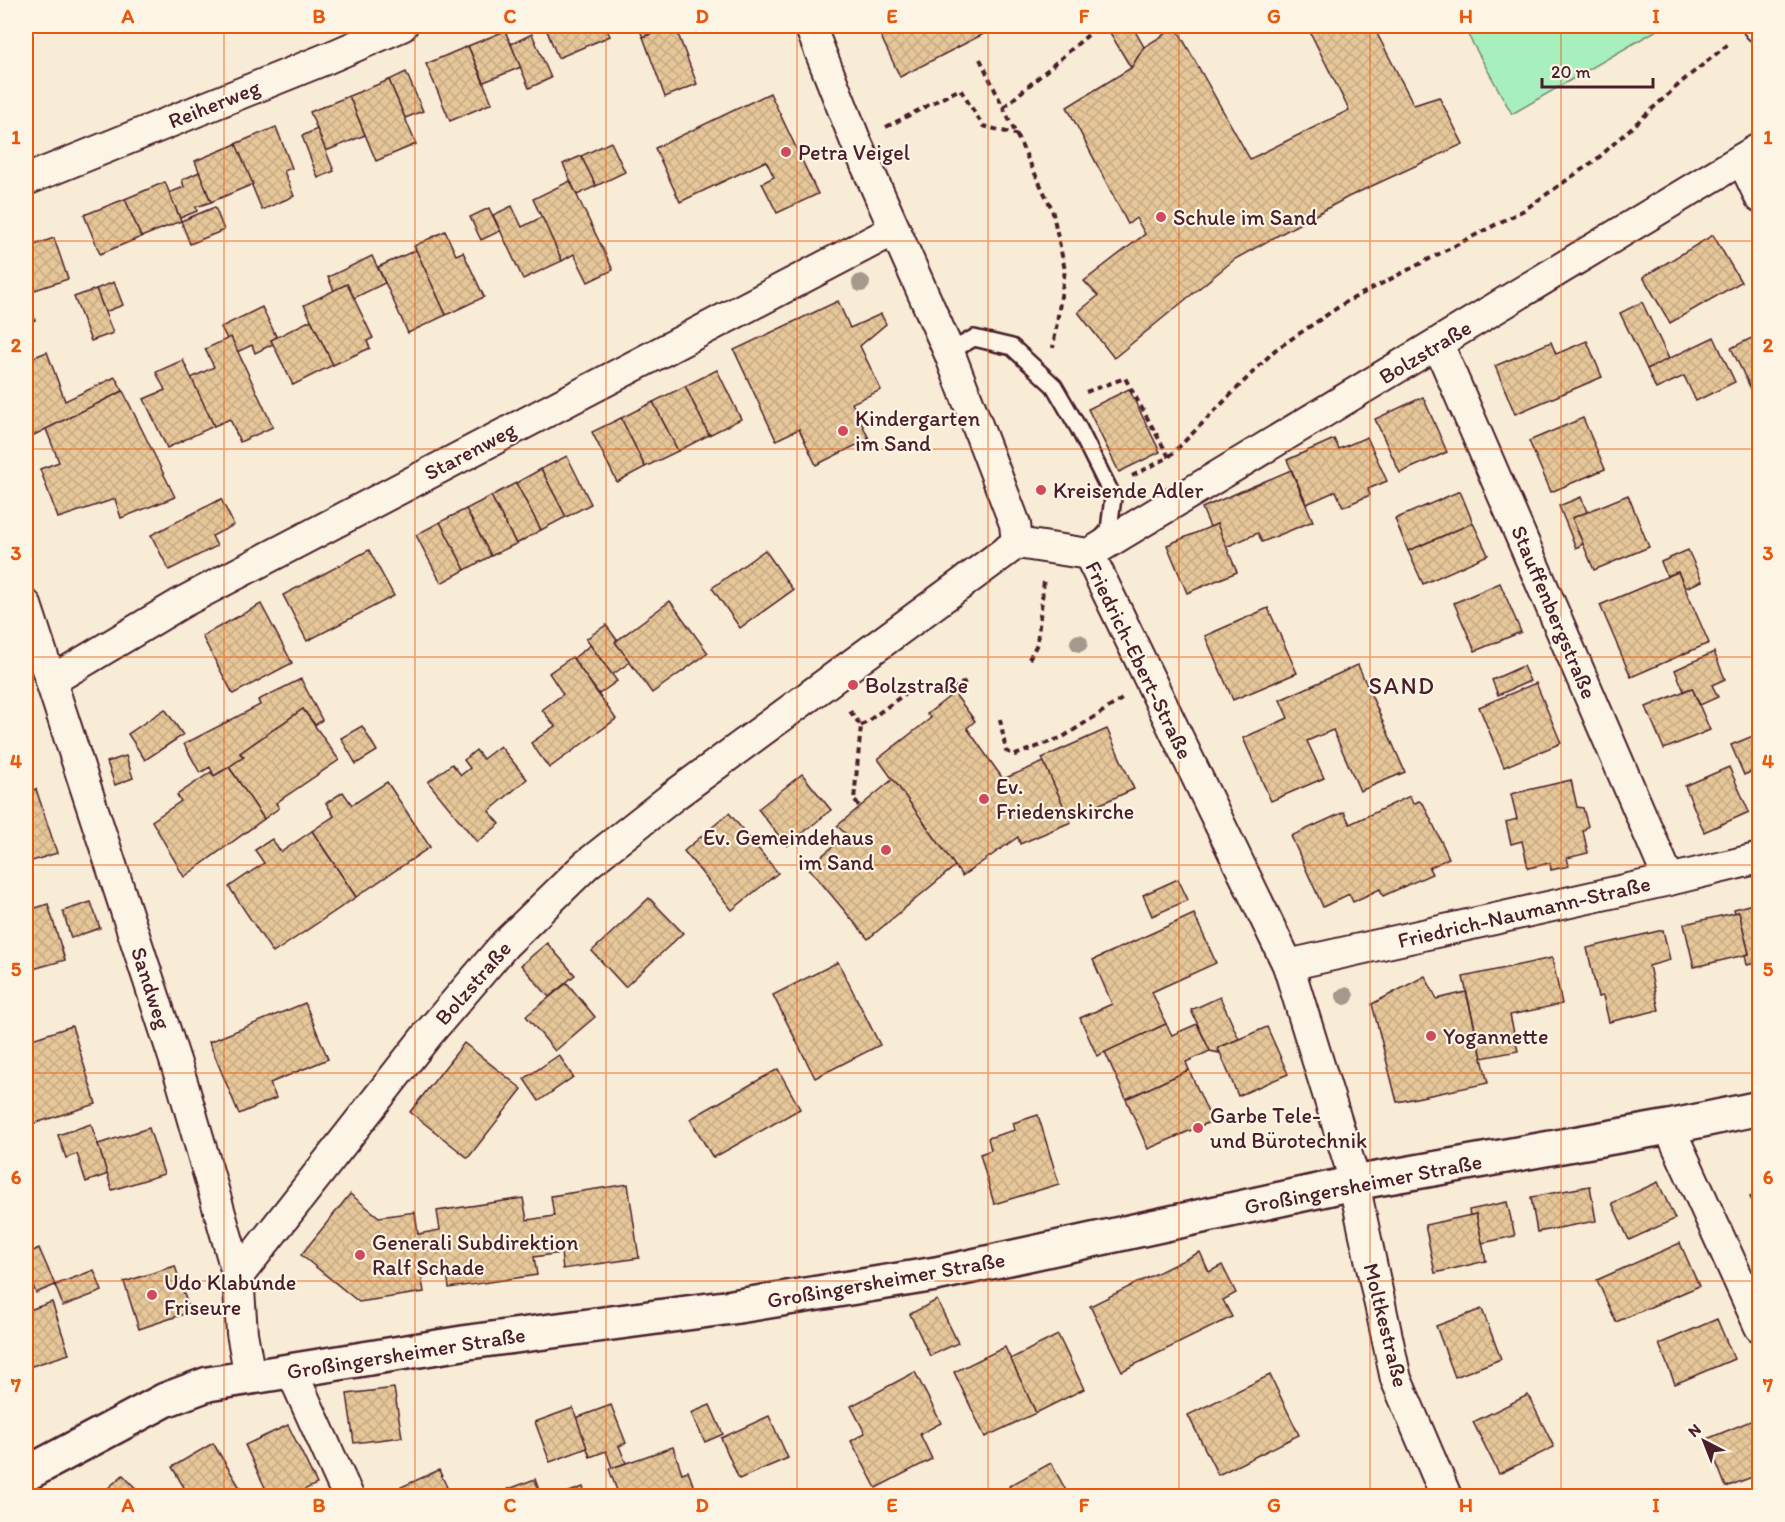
<svg xmlns="http://www.w3.org/2000/svg" width="1785" height="1522" viewBox="0 0 1785 1522" font-family="Itim,sans-serif">
<style>
.pitch{fill:#a7efbc;stroke:#788774;stroke-width:1.5}
.building{fill:url(#building-cross-hatch);stroke:#4a1f2b;stroke-width:1.5}
.lines{fill:none;stroke-linecap:round;stroke-linejoin:round}
.lane-casing{stroke:#4a1f2b;stroke-width:20}
.street-casing{stroke:#4a1f2b;stroke-width:34}
.secondary-casing{stroke:#4a1f2b;stroke-width:38}
.path{stroke:#4a1f2b;stroke-width:4;stroke-dasharray:6 4.5;stroke-linecap:butt}
.lane{stroke:#fcf5e5;stroke-width:15}
.street{stroke:#fcf5e5;stroke-width:30}
.secondary{stroke:#fcf5e5;stroke-width:33}
.tree{fill:#a5988c}
.grid{fill:none;stroke:#e8590c;stroke-width:1.5;stroke-opacity:0.55}
.poi-dot{fill:#d1495b;stroke:#fcf5e5;stroke-width:2}
.labels{text-anchor:middle;dominant-baseline:central;stroke-width:4.5;stroke-linejoin:round;paint-order:stroke}
.street-label{font-size:22px;fill:#4a1f2b;stroke:#fcf5e5}
.poi-label{font-size:22px;fill:#4a1f2b;stroke:#fcf5e5;text-anchor:start}
.neighbourhood-label{font-size:24px;letter-spacing:1.5px;fill:#4a1f2b;stroke:#fcf5e5}
.neatline{fill:none;stroke:#e8590c;stroke-width:2}
.grid-label{font-size:20px;text-anchor:middle;font-weight:bold;fill:#e8590c}
</style>
<defs>
<pattern id="building-cross-hatch" width="8" height="8" patternUnits="userSpaceOnUse" patternTransform="scale(1.5)"><rect width="8" height="8" fill="#e6c799"/><path d="M0 0l8 8M0 8l8-8" fill="none" stroke="#c7aa84"/></pattern>
</defs>
<rect width="100%" height="100%" fill="#f8ecd6"/>
<filter id="ink" filterUnits="userSpaceOnUse"><feTurbulence type="fractalNoise" baseFrequency=".0167" numOctaves="2"/><feDisplacementMap in="SourceGraphic" scale="12" xChannelSelector="R" yChannelSelector="G"/><feConvolveMatrix kernelMatrix="1 2 1 2 8 2 1 2 1" color-interpolation-filters="sRGB"/></filter>
<g filter="url(#ink)">
<!-- pitch -->
<polygon class="pitch" points="1463,26 1664,26 1512,114"/>
<!-- building -->
<g class="building">
<polygon points="545,26 605,26 610,36 558,58"/>
<polygon points="638,26 670,26 643,37"/>
<polygon points="670,26 675,26 697,84 665,97 643,37"/>
<polygon points="876,26 999,26 900,77"/>
<polygon points="1106,26 1132,26 1144,47 1131,68"/>
<polygon points="1307,26 1373,26 1414,105 1439,97 1463,144 1348,197 1235,259 1114,358 1078,312 1098,296 1084,281 1145,234 1136,218 1128,224 1067,107 1131,68 1144,47 1176,27 1250,159 1349,110"/>
<polygon points="505,31 521,67 484,82 468,46"/>
<polygon points="532,34 551,78 529,88 511,44"/>
<polygon points="468,46 492,103 450,121 426,64"/>
<polygon points="406,72 423,111 405,118 389,80"/>
<polygon points="389,80 416,144 376,161 349,96"/>
<polygon points="770,93 818,194 777,213 762,183 774,177 766,161 680,202 655,148"/>
<polygon points="349,96 365,135 326,151 310,112"/>
<polygon points="276,127 292,168 284,171 294,196 262,210 235,144"/>
<polygon points="317,129 334,171 318,178 302,136"/>
<polygon points="611,142 625,172 596,186 581,156"/>
<polygon points="236,144 253,184 211,202 195,161"/>
<polygon points="581,156 596,186 577,195 563,164"/>
<polygon points="199,172 211,202 196,207 197,211 180,218 169,193 184,187 182,180"/>
<polygon points="570,181 613,270 588,282 574,254 562,261 533,199"/>
<polygon points="165,182 181,221 141,237 125,199"/>
<polygon points="125,199 141,237 100,254 84,215"/>
<polygon points="512,206 522,227 542,217 562,261 523,279 493,215"/>
<polygon points="215,207 224,230 190,244 181,221"/>
<polygon points="489,208 500,231 481,240 470,217"/>
<polygon points="445,231 456,255 463,252 484,297 446,315 414,246"/>
<polygon points="1713,235 1741,282 1670,323 1643,277"/>
<polygon points="54,238 68,279 26,293 26,248"/>
<polygon points="416,250 446,315 408,333 378,267"/>
<polygon points="372,256 385,283 354,298 347,284 334,291 328,277"/>
<polygon points="114,282 123,305 105,312 96,289"/>
<polygon points="347,284 373,338 367,341 370,348 333,365 304,305"/>
<polygon points="96,289 113,333 91,341 74,297"/>
<polygon points="26,290 35,320 26,324"/>
<polygon points="838,301 850,328 881,314 886,324 860,346 881,390 852,403 869,439 816,465 799,429 776,440 734,350"/>
<polygon points="1642,302 1669,359 1647,369 1620,313"/>
<polygon points="262,307 277,338 271,340 273,344 255,353 252,345 237,352 231,337 227,339 221,327"/>
<polygon points="311,320 333,365 293,385 271,340"/>
<polygon points="1760,334 1760,397 1756,399 1731,348"/>
<polygon points="231,337 273,427 240,442 230,419 214,426 191,378 214,367 205,349"/>
<polygon points="1714,337 1735,382 1696,401 1684,376 1656,389 1647,369"/>
<polygon points="1587,341 1602,377 1515,414 1495,366 1551,342 1556,354"/>
<polygon points="47,352 65,401 115,377 123,391 32,436 26,425 26,360"/>
<polygon points="183,360 214,426 167,448 144,399 165,390 156,372"/>
<polygon points="717,370 741,419 709,435 685,386"/>
<polygon points="685,386 709,435 678,451 653,402"/>
<polygon points="1129,389 1160,452 1119,472 1088,409"/>
<polygon points="123,391 175,497 121,518 115,499 58,518 40,469 59,462 46,429"/>
<polygon points="1423,397 1447,452 1400,473 1375,419"/>
<polygon points="653,402 678,451 645,467 621,418"/>
<polygon points="621,418 645,467 617,482 592,432"/>
<polygon points="1583,418 1605,469 1551,492 1529,441"/>
<polygon points="1367,437 1387,481 1368,489 1370,495 1343,507 1336,491 1307,504 1287,460 1334,439 1339,449"/>
<polygon points="567,456 591,504 566,517 541,469"/>
<polygon points="541,469 566,517 541,530 516,483"/>
<polygon points="1291,470 1313,521 1262,542 1258,533 1226,547 1217,524 1210,527 1202,508"/>
<polygon points="516,483 541,530 516,544 491,496"/>
<polygon points="1460,491 1473,523 1408,551 1395,519"/>
<polygon points="1628,495 1649,547 1594,570 1572,518"/>
<polygon points="491,496 516,544 491,556 466,509"/>
<polygon points="1581,497 1587,512 1572,518 1583,544 1576,548 1559,506"/>
<polygon points="221,499 234,525 212,536 217,546 169,570 151,535"/>
<polygon points="466,509 491,556 465,570 440,522"/>
<polygon points="440,522 465,570 441,583 416,535"/>
<polygon points="1473,523 1488,555 1423,584 1408,551"/>
<polygon points="1217,524 1237,572 1187,593 1167,545"/>
<polygon points="369,550 394,596 307,641 283,595"/>
<polygon points="765,550 793,590 740,628 712,588"/>
<polygon points="1688,550 1702,581 1685,588 1678,572 1667,576 1661,562"/>
<polygon points="1678,572 1709,643 1631,677 1600,605"/>
<polygon points="1500,583 1521,632 1475,651 1454,603"/>
<polygon points="670,601 708,653 652,693 615,642"/>
<polygon points="261,604 292,663 233,694 202,636"/>
<polygon points="1268,608 1297,673 1233,700 1205,636"/>
<polygon points="606,625 617,640 615,642 630,662 612,675 586,639"/>
<polygon points="590,645 617,681 599,694 573,659"/>
<polygon points="1714,652 1725,679 1712,685 1718,697 1700,705 1692,688 1684,691 1675,670"/>
<polygon points="572,657 616,719 549,768 531,743 555,726 542,710 563,694 549,673"/>
<polygon points="1358,665 1405,772 1360,791 1333,730 1307,741 1324,778 1271,801 1243,738 1288,718 1280,700"/>
<polygon points="1523,666 1530,681 1498,695 1492,680"/>
<polygon points="301,679 322,720 315,725 303,709 240,753 244,757 229,767 214,776 210,767 200,773 184,744 260,705 258,700"/>
<polygon points="1536,683 1561,743 1504,767 1479,707"/>
<polygon points="1692,688 1710,730 1664,749 1646,707"/>
<polygon points="954,693 975,721 967,728 1003,779 1044,762 1071,822 1020,844 1018,837 962,876 878,759 931,718 927,714"/>
<polygon points="165,709 183,735 145,760 128,734"/>
<polygon points="303,709 339,760 276,803 279,808 264,819 229,767 244,757 240,753"/>
<polygon points="362,726 377,751 356,764 341,738"/>
<polygon points="1107,729 1134,789 1069,818 1042,758"/>
<polygon points="1760,733 1760,768 1744,775 1731,745"/>
<polygon points="500,746 527,779 489,811 500,824 477,842 428,782 452,764 461,775 470,768 464,760 476,750 483,759"/>
<polygon points="126,756 133,778 115,785 107,762"/>
<polygon points="229,767 264,819 184,877 152,821 181,801 177,795 211,772 214,776"/>
<polygon points="1729,767 1749,812 1704,832 1685,786"/>
<polygon points="802,774 831,810 787,846 758,809"/>
<polygon points="893,779 955,866 868,939 808,867 847,835 837,826"/>
<polygon points="1571,780 1577,807 1583,808 1588,826 1583,831 1588,853 1567,858 1569,866 1551,870 1550,863 1528,868 1522,841 1511,844 1506,822 1517,819 1511,794"/>
<polygon points="387,782 430,847 356,897 312,831 334,816 326,803 343,792 352,805"/>
<polygon points="36,789 57,853 26,863 26,792"/>
<polygon points="1410,796 1413,804 1419,801 1424,805 1449,858 1429,868 1432,874 1383,896 1380,889 1353,902 1349,894 1323,907 1291,836 1344,812 1350,824"/>
<polygon points="729,813 778,873 732,910 684,851"/>
<polygon points="312,831 356,897 273,953 229,887 264,863 255,850 272,839 281,852"/>
<polygon points="1178,879 1188,900 1152,916 1143,895"/>
<polygon points="649,898 683,933 625,987 592,951"/>
<polygon points="91,902 100,928 71,938 63,911"/>
<polygon points="1756,903 1760,918 1760,962 1747,965 1745,955 1749,954 1739,912 1735,913 1734,909"/>
<polygon points="48,904 65,960 26,971 28,978 26,979 26,911"/>
<polygon points="1739,912 1749,954 1694,967 1684,924"/>
<polygon points="1194,914 1216,963 1152,992 1166,1024 1097,1056 1080,1018 1112,1004 1093,960"/>
<polygon points="1663,930 1670,960 1649,966 1659,1010 1609,1022 1603,996 1598,997 1587,948"/>
<polygon points="547,943 575,975 549,997 521,965"/>
<polygon points="1552,958 1562,1004 1510,1015 1518,1051 1482,1058 1463,977"/>
<polygon points="838,962 880,1045 815,1078 773,995"/>
<polygon points="1425,976 1437,999 1466,992 1488,1083 1397,1102 1372,1004"/>
<polygon points="567,983 595,1017 555,1051 526,1016"/>
<polygon points="1220,997 1239,1039 1218,1048 1219,1053 1210,1051 1191,1010"/>
<polygon points="305,1003 328,1059 270,1083 276,1098 239,1114 209,1042"/>
<polygon points="1166,1024 1172,1035 1197,1024 1210,1051 1186,1062 1189,1070 1126,1099 1105,1052"/>
<polygon points="72,1026 96,1104 26,1126 26,1041"/>
<polygon points="1267,1027 1288,1074 1238,1096 1218,1048"/>
<polygon points="464,1043 522,1089 468,1158 410,1112"/>
<polygon points="559,1055 573,1077 539,1101 524,1079"/>
<polygon points="778,1069 800,1109 713,1158 690,1119"/>
<polygon points="1189,1070 1212,1121 1148,1149 1126,1099"/>
<polygon points="1038,1115 1059,1184 994,1204 980,1154 991,1150 988,1138 1015,1130 1013,1123"/>
<polygon points="91,1124 108,1174 86,1182 77,1154 66,1158 58,1135"/>
<polygon points="149,1128 164,1174 112,1190 98,1144"/>
<polygon points="1658,1182 1675,1219 1629,1240 1612,1203"/>
<polygon points="628,1184 639,1258 563,1269 561,1253 534,1257 537,1275 449,1288 447,1271 421,1274 424,1292 359,1302 301,1255 350,1194 379,1217 415,1212 418,1234 440,1230 437,1211 523,1198 527,1220 554,1216 551,1196"/>
<polygon points="1590,1186 1596,1221 1537,1232 1531,1197"/>
<polygon points="1760,1193 1760,1219 1750,1197"/>
<polygon points="1507,1202 1515,1236 1482,1243 1476,1214 1470,1216 1469,1210"/>
<polygon points="1476,1214 1486,1261 1435,1273 1425,1225"/>
<polygon points="1680,1243 1699,1286 1616,1322 1597,1280"/>
<polygon points="39,1248 55,1285 36,1293 26,1269 26,1255"/>
<polygon points="1200,1252 1209,1272 1222,1265 1236,1293 1223,1300 1232,1317 1122,1371 1090,1306"/>
<polygon points="175,1266 190,1312 139,1329 124,1282"/>
<polygon points="94,1270 102,1291 63,1306 55,1285"/>
<polygon points="937,1300 958,1343 930,1356 910,1314"/>
<polygon points="52,1302 69,1354 26,1368 26,1311"/>
<polygon points="1482,1309 1501,1359 1455,1377 1436,1326"/>
<polygon points="1717,1319 1734,1359 1675,1384 1659,1344"/>
<polygon points="1058,1335 1084,1389 1036,1413 1010,1359"/>
<polygon points="1005,1347 1036,1413 985,1437 954,1372"/>
<polygon points="915,1372 941,1423 920,1434 932,1459 876,1488 851,1441 865,1433 851,1406"/>
<polygon points="1270,1375 1299,1435 1218,1475 1188,1415"/>
<polygon points="394,1388 402,1437 354,1443 347,1394"/>
<polygon points="1528,1395 1554,1447 1499,1474 1473,1422"/>
<polygon points="611,1405 626,1443 619,1446 626,1463 612,1468 606,1451 590,1457 576,1418"/>
<polygon points="710,1405 723,1434 705,1442 691,1413"/>
<polygon points="573,1408 587,1448 550,1462 535,1422"/>
<polygon points="769,1416 788,1458 739,1479 721,1438"/>
<polygon points="1760,1417 1760,1474 1726,1487 1707,1439"/>
<polygon points="288,1425 317,1484 290,1496 269,1496 245,1445"/>
<polygon points="213,1443 245,1496 189,1496 172,1467"/>
<polygon points="673,1447 682,1473 688,1471 697,1496 619,1496 609,1469"/>
<polygon points="1051,1463 1069,1496 1014,1496 1009,1486"/>
<polygon points="439,1470 451,1496 392,1496 390,1492"/>
<polygon points="123,1475 143,1496 99,1496"/>
<polygon points="535,1479 541,1496 502,1496 501,1492"/>
<polygon points="583,1487 586,1496 558,1496"/>
</g>
<g class="lines">
<!-- lane casing -->
<g class="lane-casing">
<polyline id="lane" points="949,352 974,338 1012,347 1054,386 1079,429 1113,497 1109,530 1100,540"/>
</g>
<!-- street casing -->
<g class="street-casing">
<g id="street">
<polyline points="810,26 856,142 949,352 1015,524 1017,543"/>
<polyline points="1758,26 1760,28"/>
<polyline points="1742,159 1760,197"/>
<polyline points="26,180 328,58 402,26"/>
<polyline points="1438,344 1669,880"/>
<polyline points="1017,543 1089,554"/>
<polyline points="1089,554 1288,965 1350,1165 1396,1379 1446,1496"/>
<polyline points="1089,554 1760,148"/>
<polyline points="26,605 182,1082 238,1276 242,1333 250,1377"/>
<polyline points="51,681 183,602 894,230"/>
<polyline points="1288,965 1669,880 1760,858"/>
<polyline points="1669,1127 1760,1327"/>
<polyline points="238,1276 428,1034 505,944 586,865 676,794 1017,543"/>
<polyline points="291,1370 348,1496"/>
</g>
</g>
<!-- secondary casing -->
<g class="secondary-casing">
<polyline id="secondary" points="26,1474 165,1400 208,1384 469,1342 732,1307 936,1274 1354,1183 1669,1127 1760,1108"/>
</g>
<!-- path -->
<g class="path">
<polyline points="980,59 1052,209 1065,270 1053,348"/>
<polyline points="1004,107 1088,35"/>
<polyline points="886,127 960,89 983,126 1018,135"/>
<polyline points="1086,392 1125,378 1169,457"/>
<polyline points="1132,476 1169,457 1275,350 1346,302 1524,210 1597,159 1685,79 1731,42"/>
<polyline points="1029,659 1037,644 1044,581"/>
<polyline points="850,711 861,726 854,800 860,807"/>
<polyline points="1000,719 1006,751 1015,755 1063,737 1122,699"/>
<polyline points="861,726 917,685 945,692 969,680"/>
</g>
<!-- lane -->
<use href="#lane" class="lane"/>
<!-- street -->
<use href="#street" class="street"/>
<!-- secondary -->
<use href="#secondary" class="secondary"/>
</g>
<!-- trees -->
<g class="tree">
<circle cx="861" cy="283" r="9"/>
<circle cx="1079" cy="643" r="9"/>
<circle cx="1345" cy="996" r="9"/>
</g>
</g>
<!-- grid -->
<path class="grid" d="M 224,26 L 224,1496M 415,26 L 415,1496M 606,26 L 606,1496M 797,26 L 797,1496M 988,26 L 988,1496M 1179,26 L 1179,1496M 1370,26 L 1370,1496M 1561,26 L 1561,1496M 26,241 L 1760,241M 26,449 L 1760,449M 26,657 L 1760,657M 26,865 L 1760,865M 26,1073 L 1760,1073M 26,1281 L 1760,1281"/>
<!-- markers -->
<g class="poi-dot">
<circle cx="786" cy="152" r="6"/>
<circle cx="1161" cy="217" r="6"/>
<circle cx="843" cy="431" r="6"/>
<circle cx="1041" cy="490" r="6"/>
<circle cx="853" cy="685" r="6"/>
<circle cx="984" cy="799" r="6"/>
<circle cx="886" cy="850" r="6"/>
<circle cx="1431" cy="1036" r="6"/>
<circle cx="1198" cy="1128" r="6"/>
<circle cx="360" cy="1255" r="6"/>
<circle cx="152" cy="1295" r="6"/>
</g>
<g class="labels">
<!-- street labels -->
<g class="street-label">
<text transform="translate(214 104) rotate(-22)">Reiherweg</text>
<text transform="translate(1425 352) rotate(-31)">Bolzstraße</text>
<text transform="translate(470 451) rotate(-28)">Starenweg</text>
<text transform="translate(1554 612) rotate(67)">Stauffenbergstraße</text>
<text transform="translate(1139 660) rotate(64)">Friedrich-Ebert-Straße</text>
<text transform="translate(1524 912) rotate(-13)">Friedrich-Naumann-Straße</text>
<text transform="translate(473 983) rotate(-49)">Bolzstraße</text>
<text transform="translate(151 988) rotate(72)">Sandweg</text>
<text transform="translate(1363 1184) rotate(-11)">Großingersheimer Straße</text>
<text transform="translate(886 1280) rotate(-10)">Großingersheimer Straße</text>
<text transform="translate(1386 1325) rotate(76)">Moltkestraße</text>
<text transform="translate(406 1353) rotate(-9)">Großingersheimer Straße</text>
</g>
<!-- poi labels -->
<g class="poi-label">
<text x="798" y="152">Petra Veigel</text>
<text x="1173" y="217">Schule im Sand</text>
<text x="855" y="418">Kindergarten<tspan x="855" dy="25">im Sand</tspan></text>
<text x="1053" y="490">Kreisende Adler</text>
<text x="865" y="685">Bolzstraße</text>
<text x="996" y="786">Ev.<tspan x="996" dy="25">Friedenskirche</tspan></text>
<text x="874" y="837" text-anchor="end">Ev. Gemeindehaus<tspan x="874" dy="25">im Sand</tspan></text>
<text x="1443" y="1036">Yogannette</text>
<text x="1210" y="1115">Garbe Tele-<tspan x="1210" dy="25">und Bürotechnik</tspan></text>
<text x="372" y="1242">Generali Subdirektion<tspan x="372" dy="25">Ralf Schade</tspan></text>
<text x="164" y="1282">Udo Klabunde<tspan x="164" dy="25">Friseure</tspan></text>
</g>
<!-- neighbourhood labels -->
<g class="neighbourhood-label">
<text x="1402" y="685">SAND</text>
</g>
</g>
<!-- margin -->
<rect width="1785" height="1522" fill="none" stroke="#fcf5e5" stroke-width="66"/>
<!-- north arrow -->
<g transform="translate(1704 1441) rotate(318)" stroke="#fcf5e5" stroke-width="4.5" paint-order="stroke">
<path d="M0-4.5L10 22L0 15L-10 22Z" fill="#4a1f2b"/>
<text y="-9" font-size="16" font-weight="bold" text-anchor="middle" fill="#4a1f2b">N</text>
</g>
<!-- scale -->
<path d="M1542 78v9h111v-9" fill="none" stroke="#4a1f2b" stroke-width="3"/>
<text x="1551" y="78" font-size="18" fill="#4a1f2b" stroke="#fcf5e5" stroke-width="4.5" paint-order="stroke">20 m</text>
<rect x="33" y="33" width="1719" height="1456" class="neatline"/>
<g class="grid-label">
<text x="128" y="23">A</text>
<text x="319" y="23">B</text>
<text x="510" y="23">C</text>
<text x="702" y="23">D</text>
<text x="892" y="23">E</text>
<text x="1084" y="23">F</text>
<text x="1274" y="23">G</text>
<text x="1466" y="23">H</text>
<text x="1656" y="23">I</text>
<text x="16" y="144">1</text>
<text x="1768" y="144">1</text>
<text x="16" y="352">2</text>
<text x="1768" y="352">2</text>
<text x="16" y="560">3</text>
<text x="1768" y="560">3</text>
<text x="16" y="768">4</text>
<text x="1768" y="768">4</text>
<text x="16" y="976">5</text>
<text x="1768" y="976">5</text>
<text x="16" y="1184">6</text>
<text x="1768" y="1184">6</text>
<text x="16" y="1392">7</text>
<text x="1768" y="1392">7</text>
<text x="128" y="1512">A</text>
<text x="319" y="1512">B</text>
<text x="510" y="1512">C</text>
<text x="702" y="1512">D</text>
<text x="892" y="1512">E</text>
<text x="1084" y="1512">F</text>
<text x="1274" y="1512">G</text>
<text x="1466" y="1512">H</text>
<text x="1656" y="1512">I</text>
</g>
</svg>
